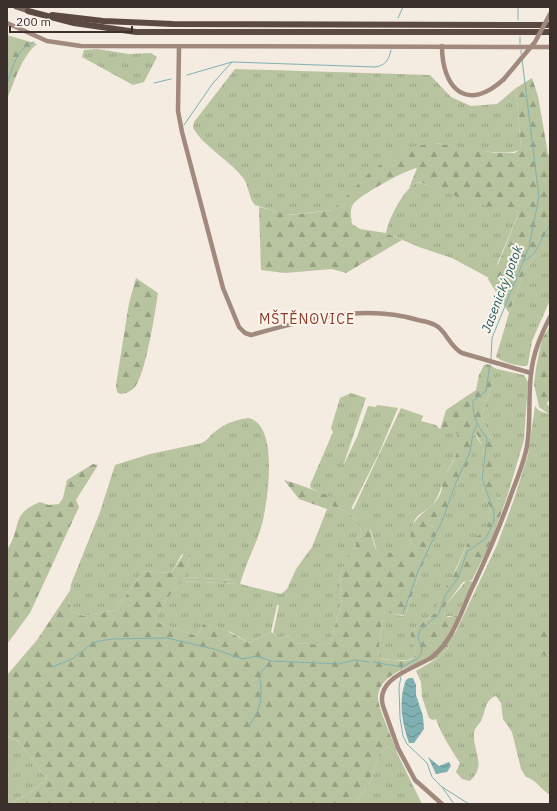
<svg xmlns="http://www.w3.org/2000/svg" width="557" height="811" viewBox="0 0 557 811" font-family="'IBM Plex Sans',sans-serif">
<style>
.grass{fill:url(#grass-tufts)}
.forest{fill:url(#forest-firs);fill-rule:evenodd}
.water{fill:url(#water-waves)}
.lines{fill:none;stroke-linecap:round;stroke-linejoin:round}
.stream{stroke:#7fb0b2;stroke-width:1}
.secondary{stroke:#a18a7d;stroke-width:4.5}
.primary{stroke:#7d675c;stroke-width:5}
.highway{stroke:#5c4a42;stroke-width:6}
.secondary-bridge{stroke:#a18a7d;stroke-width:4.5}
.labels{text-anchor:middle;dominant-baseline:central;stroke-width:4;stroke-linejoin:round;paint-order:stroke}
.water-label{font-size:13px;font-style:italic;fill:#1f5a5e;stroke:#fbf5ee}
.quarter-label{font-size:14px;letter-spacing:1px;fill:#8c3b22;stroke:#fbf5ee}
</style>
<defs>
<pattern id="grass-tufts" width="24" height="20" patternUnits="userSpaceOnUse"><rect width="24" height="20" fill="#b8c4a0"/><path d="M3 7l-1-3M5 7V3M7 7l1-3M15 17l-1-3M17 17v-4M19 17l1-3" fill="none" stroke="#97a083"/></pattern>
<pattern id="forest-firs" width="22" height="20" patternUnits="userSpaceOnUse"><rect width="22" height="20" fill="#b8c4a0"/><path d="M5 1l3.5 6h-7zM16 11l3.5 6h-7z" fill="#97a083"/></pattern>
<pattern id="water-waves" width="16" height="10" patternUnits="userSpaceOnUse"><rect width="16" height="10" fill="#7fb0b2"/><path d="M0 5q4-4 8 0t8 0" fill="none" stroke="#699091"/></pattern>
</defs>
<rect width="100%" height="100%" fill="#f4ebe1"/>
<!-- grass -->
<g class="grass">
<polygon points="97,49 129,54 151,53 157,57 144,82 133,85 82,57 84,50"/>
<path d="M 235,69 L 430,75 L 451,97 L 471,106 L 497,104 L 516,88 L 521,148 C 512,160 450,145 435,143 L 333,210 L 287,215 L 255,205 C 249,199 249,187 244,179 C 230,160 206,149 193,128 L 194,122 Z"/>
<path d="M 417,182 L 519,212 L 491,279 L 452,258 L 419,247 L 386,233 C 389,218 403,190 417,182 Z"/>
<path d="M 550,227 L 550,300 L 532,341 L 528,364 L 527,366 C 517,366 504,363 496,357 L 509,313 L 526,267 L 532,263 L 534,255 Z"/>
<polygon points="497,369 524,375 528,382 524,440 507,497 502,500 495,496 492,490 492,441 481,416 494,379 494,370"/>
<polygon points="351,393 366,398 343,466 357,437 368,406 376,407 377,405 398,408 379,453 351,509 311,488 310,485 333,432 331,428 340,398"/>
<path d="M 535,406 L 538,410 L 550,415 L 550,613 L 547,616 L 546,656 L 550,655 L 550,795 C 541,790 536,779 526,777 L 521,769 L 512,732 L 503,719 L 501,703 L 496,696 C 484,700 486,712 481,721 C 478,726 474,728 474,734 C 473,752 487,765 470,781 L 462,779 L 456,772 L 460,763 C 452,751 440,732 436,719 L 433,720 L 429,718 L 422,697 L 421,682 L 416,671 L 438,658 L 448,648 L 497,545 L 513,502 L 528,455 Z"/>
<path d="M 401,408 L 421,415 L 423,416 L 421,421 L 436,425 L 441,430 L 452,429 L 455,431 C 466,445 451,463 445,476 C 441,486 440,495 433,504 C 428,510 420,513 416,518 C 409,529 415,540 406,550 C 401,555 386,554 380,556 L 377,552 L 371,531 L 353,510 Z"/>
<path d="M 248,418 C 279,424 268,497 263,520 C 258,542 246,562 240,584 L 281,594 L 287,589 L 296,569 L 312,547 L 327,509 L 331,506 C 347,510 358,517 362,534 L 356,542 L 355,549 L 341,572 L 340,597 L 342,602 L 330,643 L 326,645 L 295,643 L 288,635 L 280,638 L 273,633 L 279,605 L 277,605 L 271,632 L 249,643 L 231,632 L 203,624 L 199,633 L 194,635 L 156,622 C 154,612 175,589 183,581 L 235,584 L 235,580 L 185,577 L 184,572 L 190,557 L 182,554 L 171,573 L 143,571 L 116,610 L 83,616 L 72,612 L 69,602 L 71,584 L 100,512 L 115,465 L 150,454 L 202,443 C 209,439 210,435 216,431 C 225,423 236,420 248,418 Z"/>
<path d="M 475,434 L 483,447 L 484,458 L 481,477 L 483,496 L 490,507 L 488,525 L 485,532 L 468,542 L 436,612 L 411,632 C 409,639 415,644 415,651 C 417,666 386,659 378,658 L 382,621 L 385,611 L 401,616 L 405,616 L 421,569 L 473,451 L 473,436 Z"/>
<polygon points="467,580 473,582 457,616 446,616 443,611 445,606"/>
<polygon points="7,736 18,741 47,779 28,794 9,804 7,804"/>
<polygon points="388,747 398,755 422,804 355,804 371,780 379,754"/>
</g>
<!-- forest -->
<g class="forest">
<path d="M 7,35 L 37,44 C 21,57 15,81 7,99 L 8,47 Z"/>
<path d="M 532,78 L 538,96 L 548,154 L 550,156 L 550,227 L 534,255 L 532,263 L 526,267 L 509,313 L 488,279 L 499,262 L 519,212 L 476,204 L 422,183 L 417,182 L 409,188 L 417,168 C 405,170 362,194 354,203 C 349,209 351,217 352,224 L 360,229 L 386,233 L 402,240 L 346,273 L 332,269 L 285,273 L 261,270 L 259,207 L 290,215 L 333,210 L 370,172 L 383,163 L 411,147 L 435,143 L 496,153 L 515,153 L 521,148 L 516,88 Z"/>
<path d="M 136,278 L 158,293 C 155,312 146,375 134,388 C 131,391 125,394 120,394 L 117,392 L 116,385 L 129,303 Z"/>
<polygon points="550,326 550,402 548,401 547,404 550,407 550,415 539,407 534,384 536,368 542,339"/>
<path d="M 487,364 L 497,369 L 494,371 L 494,379 L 481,416 L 492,441 L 492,490 L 499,499 L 504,499 L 507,497 L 491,542 L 472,580 L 463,582 L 445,606 L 444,614 L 448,617 L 457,616 C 457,631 451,648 439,657 C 433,662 423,662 416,664 C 400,669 377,680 378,699 C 379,710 394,742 398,755 L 388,747 L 379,754 L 371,780 L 355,804 L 9,804 L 28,794 L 47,779 L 18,741 L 7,736 L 7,675 L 37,640 L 71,589 L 69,602 L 72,612 L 83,616 L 116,610 L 143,571 L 171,573 L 185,552 L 190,554 C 190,562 183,568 185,577 L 235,580 L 235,584 L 183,581 C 175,589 154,612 156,622 L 194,635 L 199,633 L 203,624 L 224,629 L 249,643 L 271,632 L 280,638 L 288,635 L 295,643 L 325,645 L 330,643 L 342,602 L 340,597 L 341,572 L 349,554 L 355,549 L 356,542 L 362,534 C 358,517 347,510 331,506 L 327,509 L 299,499 L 284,480 C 306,487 353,501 366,522 C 373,532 372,546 380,556 L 386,553 L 403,552 C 416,541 408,536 412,527 C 418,512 439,506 442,488 C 442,485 441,482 442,479 C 451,467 465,445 455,431 L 440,430 L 446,410 L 476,390 L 479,375 L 484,365 ZM 475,434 L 477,435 L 483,447 L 484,458 L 481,477 L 483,496 L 490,507 L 488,525 L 484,532 L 468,542 L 456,570 L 438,600 L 436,612 L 411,632 C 409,639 415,644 415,651 C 417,667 386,659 378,658 L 382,621 L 385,612 L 405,616 L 421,569 L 474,451 L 473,436 Z"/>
<path d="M 93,464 L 98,465 L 76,500 L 79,507 L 30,613 L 7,644 L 7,550 C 23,526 9,515 40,502 L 49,505 L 59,504 L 63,498 L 67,480 Z"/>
<path d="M 550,613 L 550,655 L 546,656 L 539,652 C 534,638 540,623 550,613 Z"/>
</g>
<!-- water -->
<g class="water">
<path d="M 409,678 L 413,678 L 416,685 L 416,695 L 423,716 L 424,729 L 414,743 L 409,743 C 402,723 398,700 406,680 Z"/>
<polygon points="428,757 439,766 449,762 451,766 447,772 436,774"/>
</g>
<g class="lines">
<!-- stream -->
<g class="stream">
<polyline points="518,7 518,20"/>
<polyline points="398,18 403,7"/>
<polyline points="520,37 520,44"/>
<polyline points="521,50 521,54"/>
<path d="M 187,75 L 232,62 L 376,67 C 386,65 389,59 391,50"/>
<polyline points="154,83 171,79"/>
<path d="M 7,84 C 12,70 17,46 34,42"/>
<polyline points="184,125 213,83 232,62"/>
<polyline points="524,261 534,254 550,225"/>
<polyline points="491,359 492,338 529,247 539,197 522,59"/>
<polyline points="403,613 419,569 442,521 457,480 470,452 473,433 477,425"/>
<polyline points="373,662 402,667"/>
<polyline points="52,667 72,659 90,645 99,641 113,639 167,638 214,649 243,659 256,656 272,661 339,664 355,660 369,662"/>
<path d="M 401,672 L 402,667 L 417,659 L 421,654 L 422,649 L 418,637 L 420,630 L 438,615 L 446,594 L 458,578 L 467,552 L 486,538 L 494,521 L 494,511 L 482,479 L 487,438 C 478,427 472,417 473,401 L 486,391 L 490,364"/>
<polyline points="401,677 399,687 400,718 403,736 407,744 427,763 432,777 442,787 454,804"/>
<path d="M 249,726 C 255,717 261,707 261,694 C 262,675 253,678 271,662"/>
<polyline points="442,787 469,804"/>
</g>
<!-- secondary -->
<g class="secondary">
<polyline points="7,23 47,41 81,46 550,47"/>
<path d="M 179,46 L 178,111 L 182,132 L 223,288 L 239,327 L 245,333 L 251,335 C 305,320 362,303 418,320 C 423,321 430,322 435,325 C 446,330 449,346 462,353 L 531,373"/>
<path d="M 442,46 C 442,89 467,113 504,79"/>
<path d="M 442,804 L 415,780 L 398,748 L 383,706 C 375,677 415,669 432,657 C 454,640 462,608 474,584 C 488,554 501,524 512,492 C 518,477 524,462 527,446 C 531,422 528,398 531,374 C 533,353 541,335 550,317"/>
</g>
<!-- primary -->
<polyline class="primary" points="16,7 28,11"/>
<!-- highway -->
<g class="highway">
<polyline points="28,11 74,23 136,32 550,32"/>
<polyline points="52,15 103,21 173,24 550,25"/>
</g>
<!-- secondary-bridge -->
<polyline class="secondary-bridge" points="504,79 535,42 550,14"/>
</g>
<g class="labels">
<!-- water labels -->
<g class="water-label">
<text transform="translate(502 289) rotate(-69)">Jasenický potok</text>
</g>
<!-- quarter labels -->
<g class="quarter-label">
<text x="307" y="319">MŠTĚNOVICE</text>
</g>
</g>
<!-- border -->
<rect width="557" height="811" fill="none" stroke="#3b302b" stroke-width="16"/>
<!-- scale -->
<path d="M10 26v6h122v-6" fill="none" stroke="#3b302b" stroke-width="2"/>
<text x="16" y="26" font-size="12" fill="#3b302b" stroke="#fbf5ee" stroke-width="3" paint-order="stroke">200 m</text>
</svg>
